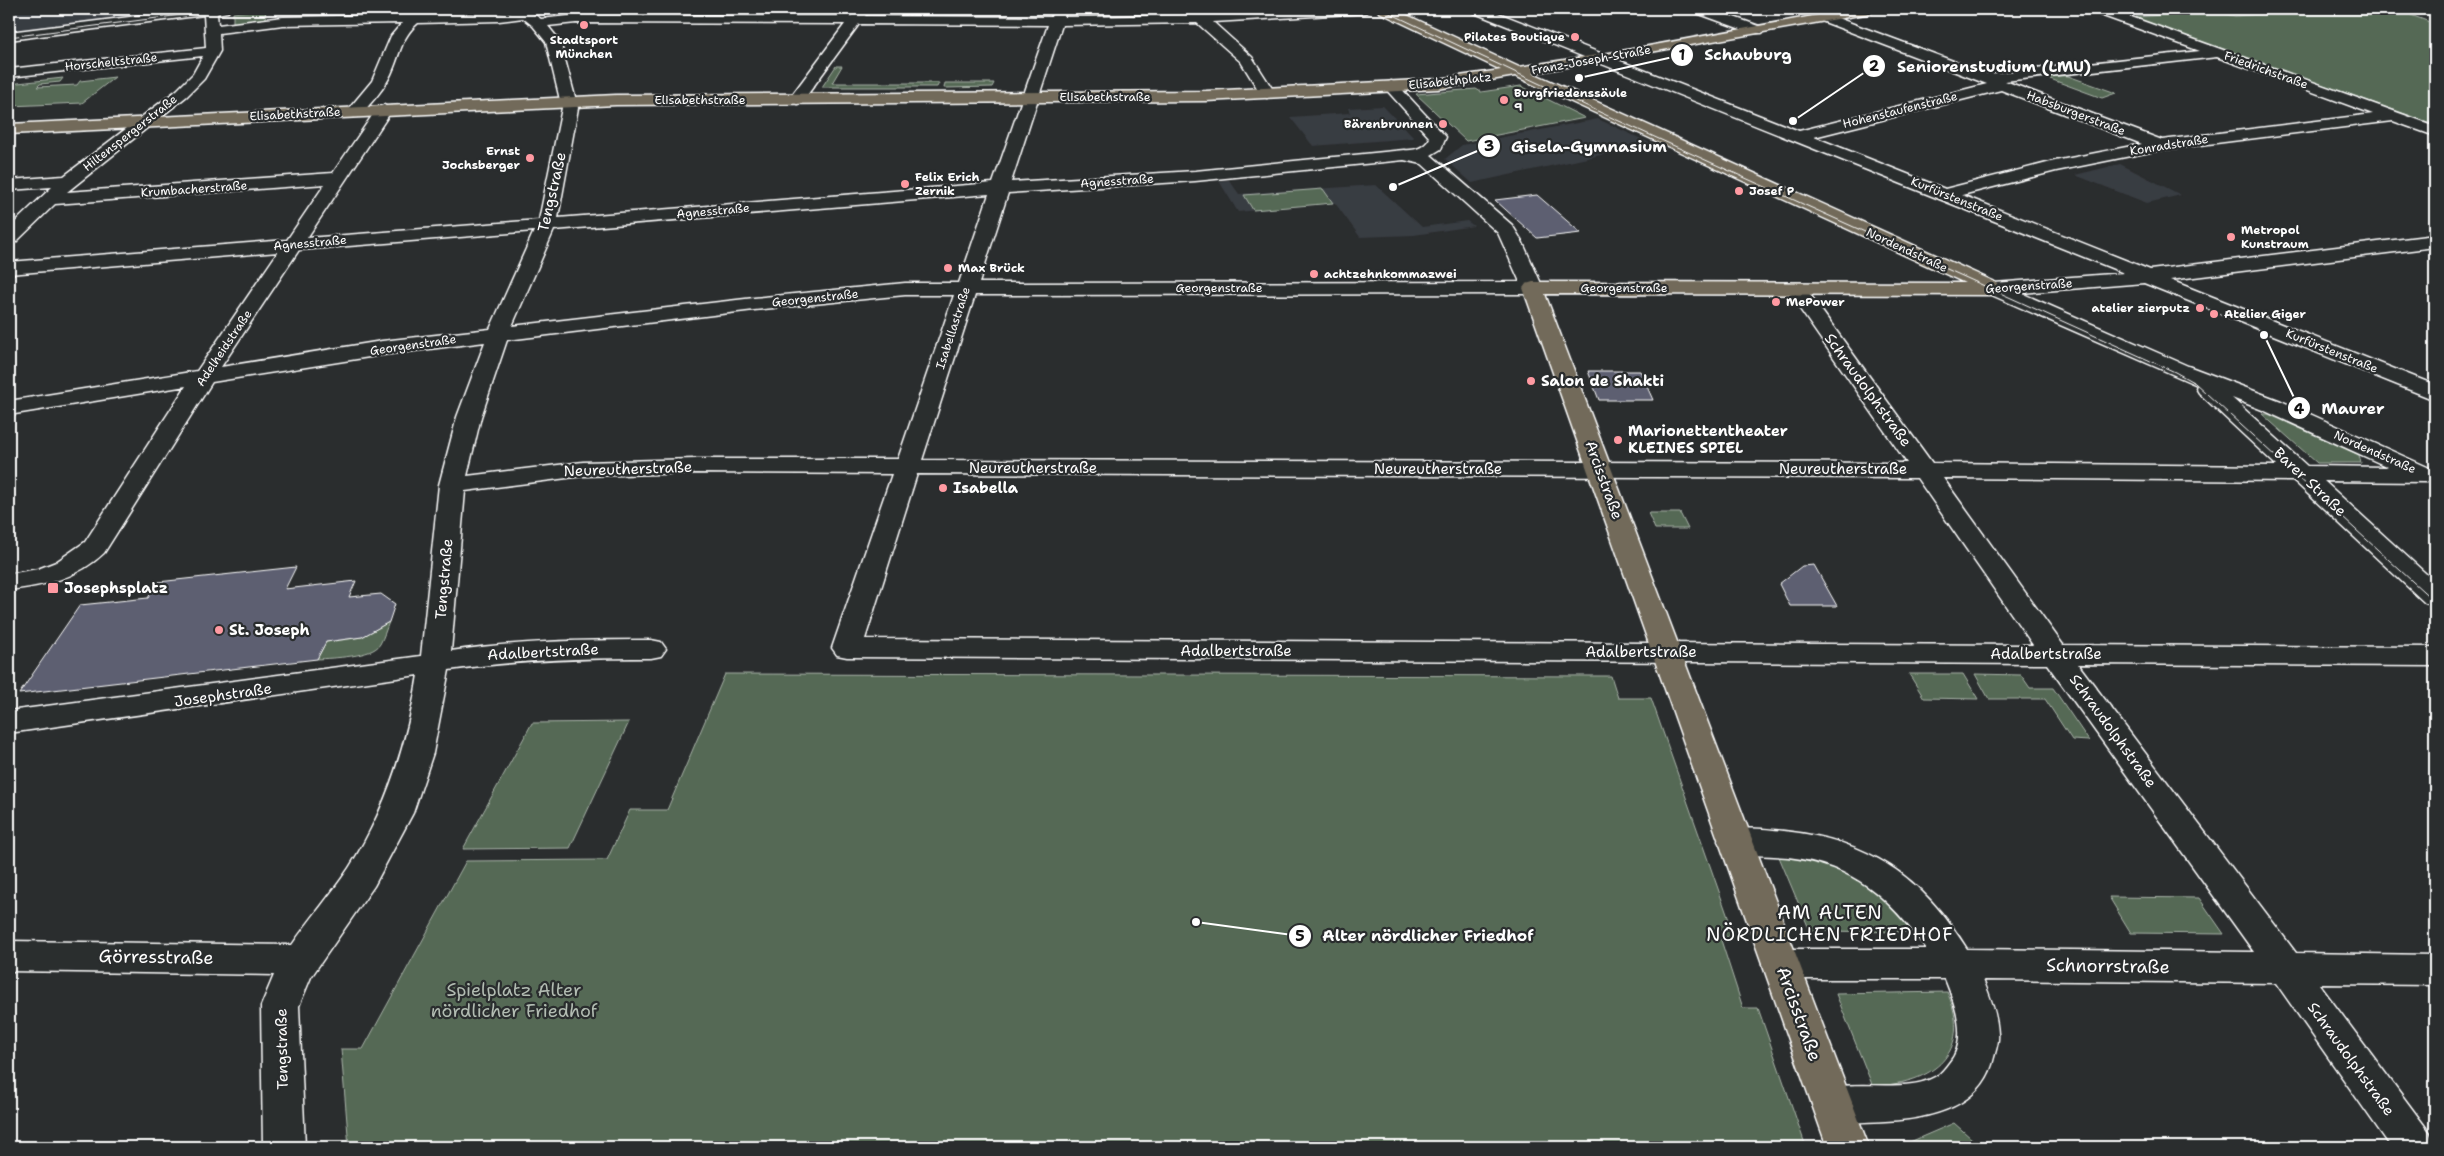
<svg xmlns="http://www.w3.org/2000/svg" width="2444" height="1156" viewBox="0 0 2444 1156" font-family="'Shantell Sans',sans-serif">
<style>
.built{fill:#393c42}
.green{fill:#546954;stroke:#aab4aa}
.building{fill:#5d5f71;stroke:#fff}
.lines{fill:none;stroke-linecap:round;stroke-linejoin:round}
.minor-casing{stroke:#fff;stroke-width:3}
.major-casing{stroke:#fff;stroke-width:3}
.minor{fill:#2a2d2e;fill-rule:evenodd}
.major{fill:#726b5a;fill-rule:evenodd}
.tram{stroke:#fff;stroke-width:1}
.poi-dot{fill:#ff9aa2;stroke:#2a2d2e;stroke-width:2}
.labels{text-anchor:middle;dominant-baseline:central;stroke-width:4.5;stroke-linejoin:round;paint-order:stroke}
.far-poi-label{font-size:12px;font-weight:bold;fill:#fff;stroke:#2a2d2e;text-anchor:start}
.far-street-label{font-size:12px;fill:#fff;stroke:#2a2d2e}
.street-label{font-size:15px;fill:#fff;stroke:#2a2d2e}
.poi-label{font-size:15px;font-weight:bold;fill:#fff;stroke:#2a2d2e;text-anchor:start}
.near-street-label{font-size:18px;fill:#fff;stroke:#2a2d2e}
.near-park-label{font-size:18px;fill:#b2bcb2;stroke:#2a2d2e}
.near-neighbourhood-label{font-size:19px;letter-spacing:1px;fill:#fff;stroke:#2a2d2e}
.leader{fill:none;stroke:#fff;stroke-width:2}
.callout-dot{fill:#fff;stroke:#2a2d2e;stroke-width:2}
.mark-label{font-size:15px;text-anchor:middle;font-weight:bold;fill:#111}
.callout-label{font-size:16px;text-anchor:middle;font-weight:bold;fill:#fff;stroke:#2a2d2e;stroke-width:4.5;stroke-linejoin:round;paint-order:stroke}
</style>
<rect width="100%" height="100%" fill="#2a2d2e"/>
<filter id="ink" filterUnits="userSpaceOnUse"><feTurbulence type="fractalNoise" baseFrequency=".02" numOctaves="2"/><feDisplacementMap in="SourceGraphic" scale="10" xChannelSelector="R" yChannelSelector="G"/><feConvolveMatrix kernelMatrix="1 2 1 2 8 2 1 2 1" color-interpolation-filters="sRGB"/></filter>
<g filter="url(#ink)">
<!-- built -->
<g class="built">
<polygon points="9,9 191,9 9,31"/>
<polygon points="1383,106 1414,138 1313,146 1290,117 1350,113 1348,108"/>
<polygon points="1598,119 1652,144 1472,183 1445,159 1462,145"/>
<polygon points="2120,164 2181,195 2147,203 2075,175"/>
<polygon points="1229,180 1239,194 1376,185 1422,227 1467,221 1474,226 1414,235 1360,237 1335,203 1238,212 1219,181"/>
</g>
<!-- green -->
<g class="green">
<polygon points="265,9 266,19 233,23 233,13"/>
<polygon points="2247,9 2307,9 2271,13 2395,9 2435,24 2435,121 2428,122 2153,25 2136,17 2212,11 2235,16 2261,14"/>
<polygon points="836,66 842,66 832,83 939,83 937,87 822,87"/>
<polygon points="2055,75 2068,76 2116,93 2102,98 2042,76"/>
<polygon points="115,77 82,103 9,106 9,91 16,87 9,87 9,84 63,78 60,82 40,84 37,87 77,85 80,81"/>
<polygon points="945,83 994,83 992,87 944,88"/>
<polygon points="1521,86 1585,118 1466,141 1416,94 1476,89 1481,92"/>
<polygon points="1323,189 1333,203 1253,210 1244,195"/>
<polygon points="2262,414 2268,414 2359,455 2361,463 2317,463"/>
<polygon points="1648,513 1680,513 1688,529 1655,529"/>
<path d="M 389,622 C 386,629 384,637 380,644 C 373,657 332,658 317,659 L 326,642 L 362,637 Z"/>
<polygon points="725,674 1611,676 1618,698 1651,698 1735,937 1720,937 1743,1008 1758,1008 1806,1147 349,1147 341,1049 363,1049 466,861 607,860 630,810 667,810"/>
<polygon points="1909,674 1963,674 1978,699 1924,698"/>
<polygon points="1975,674 2021,675 2030,688 2053,688 2089,741 2072,740 2045,699 1989,699"/>
<polygon points="629,722 570,848 463,849 532,723"/>
<polygon points="1777,852 1861,874 1919,932 1810,931"/>
<polygon points="2109,897 2199,898 2224,934 2131,933"/>
<path d="M 1947,992 C 1965,1031 1955,1066 1911,1080 C 1899,1084 1885,1085 1873,1087 L 1836,994 Z"/>
<polygon points="1954,1123 1981,1147 1912,1147 1910,1142"/>
</g>
<!-- building -->
<g class="building">
<polygon points="1537,195 1581,233 1537,238 1495,200"/>
<polygon points="1588,371 1640,371 1653,400 1599,400"/>
<polygon points="1814,565 1828,590 1837,606 1790,606 1779,584 1802,566"/>
<polygon points="296,567 285,589 356,581 349,597 381,594 395,604 389,622 362,637 326,642 317,659 19,694 80,605 148,598 158,582"/>
</g>
<g class="lines">
<!-- minor casing -->
<g class="minor-casing">
<g id="minor">
<path d="M 194,9 L 229,9 L 228,12 L 217,14 L 218,25 L 283,17 L 499,13 L 513,11 L 512,9 L 526,9 L 541,19 L 576,15 L 851,16 L 856,9 L 869,9 L 865,16 L 1051,17 L 1054,9 L 1066,9 L 1064,17 C 1167,17 1269,9 1371,9 L 1365,13 L 1213,22 L 1252,57 L 1275,93 L 1267,98 L 1262,96 L 1241,62 L 1197,23 L 1062,25 L 1011,182 L 1195,171 L 1404,150 C 1414,151 1425,148 1430,138 L 1383,86 L 1391,81 L 1396,83 L 1446,137 L 1441,149 L 1431,155 L 1512,225 L 1522,241 L 1543,288 L 1540,292 L 1533,294 L 975,295 L 922,460 L 1907,463 L 1786,289 L 1789,285 L 1796,283 L 1803,285 L 1932,463 L 2277,466 L 2199,393 L 2196,388 L 2197,385 L 1987,293 L 1984,289 L 1987,285 L 1994,283 L 2124,273 L 1472,12 L 1471,9 L 1488,9 L 1799,131 L 1987,84 L 1819,20 L 1817,17 L 1819,14 L 1824,13 L 1988,74 L 2200,51 L 2092,12 L 2091,9 L 2109,9 L 2435,126 L 2435,136 L 2393,121 L 2160,150 L 2056,171 L 1962,195 L 2150,270 L 2435,235 L 2435,247 L 2170,280 L 2435,385 L 2435,400 L 2144,283 L 2021,293 L 2188,366 L 2281,401 L 2434,470 L 2434,480 L 2425,482 L 2324,481 L 2435,582 L 2435,606 L 2425,603 L 2294,481 L 1943,478 L 2063,645 L 2435,647 L 2435,666 L 2078,664 L 2296,953 L 2435,955 L 2435,985 L 2319,984 L 2430,1133 L 2435,1147 L 2391,1147 L 2276,983 L 1983,980 C 1991,998 1997,1015 1998,1034 C 1999,1041 1996,1050 1994,1057 C 1983,1107 1930,1119 1885,1121 C 1863,1122 1839,1125 1818,1117 L 1812,1104 L 1818,1091 C 1852,1078 1905,1094 1935,1077 C 1941,1074 1945,1068 1949,1063 C 1969,1040 1955,1004 1945,979 L 1781,979 L 1768,975 L 1762,964 L 1768,953 L 1781,949 L 1927,949 C 1888,897 1855,865 1788,857 C 1766,855 1744,856 1723,850 L 1718,841 L 1723,832 C 1743,826 1764,829 1784,831 C 1869,840 1922,877 1967,949 L 2254,952 L 2047,664 L 847,657 L 837,655 L 832,648 L 892,474 L 695,473 L 583,476 L 465,491 L 451,651 C 518,641 583,640 651,640 L 661,642 L 666,649 L 661,656 L 651,658 C 583,658 517,660 449,670 L 433,753 L 413,813 L 374,886 L 311,977 L 299,1006 L 305,1147 L 263,1147 L 261,1006 L 274,975 L 9,971 L 9,941 L 292,945 C 310,919 331,895 349,868 C 387,809 407,744 418,675 L 9,733 L 9,711 L 421,656 L 439,485 L 457,417 L 485,342 L 382,355 L 212,382 L 104,553 C 78,578 44,586 9,590 L 9,574 L 38,569 L 56,562 L 85,542 L 186,386 L 9,415 L 9,401 L 197,371 L 278,252 L 9,274 L 9,262 L 287,240 L 325,184 L 55,204 L 16,242 L 9,244 L 9,228 L 52,187 L 9,190 L 9,180 L 64,176 L 177,90 L 193,74 L 203,56 L 9,77 L 9,69 L 206,48 L 204,15 L 9,40 L 9,32 ZM 523,18 L 533,26 L 546,42 L 562,108 L 539,220 L 307,238 L 392,110 L 384,105 L 378,107 L 333,173 L 67,192 L 187,96 L 204,79 L 220,51 L 219,33 L 283,25 L 402,23 L 391,36 L 372,81 L 347,111 L 355,116 L 361,114 C 372,102 384,89 391,74 C 400,55 401,37 418,23 L 499,21 ZM 576,23 L 845,24 L 789,99 L 797,104 L 802,102 L 859,24 L 1048,25 L 993,183 L 558,218 L 578,108 L 560,41 L 548,26 ZM 2217,57 L 2373,114 L 2162,140 L 2005,81 ZM 2001,90 L 2142,144 L 2055,161 L 1945,189 L 1814,137 ZM 1404,160 L 1422,164 L 1498,233 L 1520,282 L 979,283 L 1008,193 L 1195,181 ZM 989,194 L 959,283 L 905,283 L 754,298 L 512,326 L 554,230 ZM 534,231 L 490,329 L 382,341 L 221,367 L 299,250 ZM 905,295 L 954,295 L 898,459 L 695,459 L 583,462 L 467,476 L 481,417 L 507,340 L 754,310 ZM 2232,398 L 2265,411 L 2388,467 L 2307,466 ZM 917,474 L 1917,478 L 2033,645 L 865,639 Z"/>
<polygon points="1692,9 1711,9 1762,27 1764,30 1762,33 1752,33 1694,12"/>
</g>
</g>
<!-- major casing -->
<g class="major-casing">
<polygon id="major" points="1378,9 1394,9 1519,67 1616,52 1851,9 1877,9 1871,13 1533,73 1993,281 2004,289 2001,293 1994,295 1545,294 1869,1147 1827,1147 1523,288 1526,284 1533,282 1965,283 1515,76 1438,89 1206,101 616,105 9,134 9,124 616,95 1206,91 1438,79 1501,70 1379,12"/>
</g>
<!-- minor -->
<use href="#minor" class="minor"/>
<!-- major -->
<use href="#major" class="major"/>
<!-- tram -->
<g class="tram">
<polyline points="1381,9 1608,116 2175,372 2195,383 2435,602"/>
<polyline points="9,37 228,9"/>
</g>
</g>
</g>
<!-- markers -->
<g class="poi-dot">
<circle cx="584" cy="25" r="5"/>
<circle cx="1575" cy="37" r="5"/>
<circle cx="1504" cy="100" r="5"/>
<circle cx="1443" cy="124" r="5"/>
<circle cx="530" cy="158" r="5"/>
<circle cx="905" cy="184" r="5"/>
<circle cx="1739" cy="191" r="5"/>
<circle cx="2231" cy="237" r="5"/>
<circle cx="948" cy="268" r="5"/>
<circle cx="1314" cy="274" r="5"/>
<circle cx="1776" cy="302" r="5"/>
<circle cx="2200" cy="308" r="5"/>
<circle cx="2214" cy="314" r="5"/>
<circle cx="1531" cy="381" r="5"/>
<circle cx="1618" cy="440" r="5"/>
<circle cx="943" cy="488" r="5"/>
<rect x="47" y="582" width="12" height="12" rx="2.5"/>
<circle cx="219" cy="630" r="5"/>
</g>
<g class="labels">
<!-- far-poi labels -->
<g class="far-poi-label">
<text x="1565" y="37" text-anchor="end">Pilates Boutique</text>
<text x="584" y="40" text-anchor="middle">Stadtsport<tspan x="584" dy="14">München</tspan></text>
<text x="1514" y="93">Burgfriedenssäule<tspan x="1514" dy="14">9</tspan></text>
<text x="1433" y="124" text-anchor="end">Bärenbrunnen</text>
<text x="520" y="151" text-anchor="end">Ernst<tspan x="520" dy="14">Jochsberger</tspan></text>
<text x="915" y="177">Felix Erich<tspan x="915" dy="14">Zernik</tspan></text>
<text x="1749" y="191">Josef P</text>
<text x="2241" y="230">Metropol<tspan x="2241" dy="14">Kunstraum</tspan></text>
<text x="958" y="268">Max Brück</text>
<text x="1324" y="274">achtzehnkommazwei</text>
<text x="1786" y="302">MePower</text>
<text x="2190" y="308" text-anchor="end">atelier zierputz</text>
<text x="2224" y="314">Atelier Giger</text>
</g>
<!-- far-street labels -->
<g class="far-street-label">
<text transform="translate(1591 60) rotate(-10)">Franz-Joseph-Straße</text>
<text transform="translate(111 62) rotate(-6)">Horscheltstraße</text>
<text transform="translate(2266 70) rotate(20)">Friedrichstraße</text>
<text transform="translate(1450 81) rotate(-6)">Elisabethplatz</text>
<text x="1105" y="97">Elisabethstraße</text>
<text x="700" y="100">Elisabethstraße</text>
<text transform="translate(1900 110) rotate(-14)">Hohenstaufenstraße</text>
<text transform="translate(2076 113) rotate(21)">Habsburgerstraße</text>
<text transform="translate(295 114) rotate(-3)">Elisabethstraße</text>
<text transform="translate(130 133) rotate(-38)">Hiltenspergerstraße</text>
<text transform="translate(2169 145) rotate(-9)">Konradstraße</text>
<text transform="translate(1117 181) rotate(-4)">Agnesstraße</text>
<text transform="translate(194 189) rotate(-4)">Krumbacherstraße</text>
<text transform="translate(1957 199) rotate(22)">Kurfürstenstraße</text>
<text transform="translate(713 211) rotate(-5)">Agnesstraße</text>
<text transform="translate(310 243) rotate(-5)">Agnesstraße</text>
<text transform="translate(1907 250) rotate(25)">Nordendstraße</text>
<text transform="translate(2029 286) rotate(-4)">Georgenstraße</text>
<text x="1219" y="288">Georgenstraße</text>
<text x="1624" y="288">Georgenstraße</text>
<text transform="translate(815 298) rotate(-6)">Georgenstraße</text>
<text transform="translate(953 328) rotate(-72)">Isabellastraße</text>
<text transform="translate(413 345) rotate(-8)">Georgenstraße</text>
<text transform="translate(224 348) rotate(-56)">Adelheidstraße</text>
<text transform="translate(2332 351) rotate(22)">Kurfürstenstraße</text>
<text transform="translate(2375 452) rotate(24)">Nordendstraße</text>
</g>
<!-- street labels -->
<g class="street-label">
<text transform="translate(552 192) rotate(-77)">Tengstraße</text>
<text transform="translate(1868 390) rotate(54)">Schraudolphstraße</text>
<text x="1033" y="468">Neureutherstraße</text>
<text transform="translate(628 469) rotate(-2)">Neureutherstraße</text>
<text x="1438" y="469">Neureutherstraße</text>
<text x="1843" y="469">Neureutherstraße</text>
<text transform="translate(1604 480) rotate(70)">Arcisstraße</text>
<text transform="translate(2310 482) rotate(43)">Barer Straße</text>
<text transform="translate(444 579) rotate(-85)">Tengstraße</text>
<text x="1236" y="651">Adalbertstraße</text>
<text transform="translate(543 652) rotate(-3)">Adalbertstraße</text>
<text x="1641" y="652">Adalbertstraße</text>
<text x="2046" y="654">Adalbertstraße</text>
<text transform="translate(223 695) rotate(-8)">Josephstraße</text>
<text transform="translate(2113 731) rotate(54)">Schraudolphstraße</text>
<text transform="translate(282 1049) rotate(-91)">Tengstraße</text>
<text transform="translate(2351 1059) rotate(54)">Schraudolphstraße</text>
</g>
<!-- poi labels -->
<g class="poi-label">
<text x="1541" y="381">Salon de Shakti</text>
<text x="1628" y="431">Marionettentheater<tspan x="1628" dy="17">KLEINES SPIEL</tspan></text>
<text x="953" y="488">Isabella</text>
<text x="64" y="588">Josephsplatz</text>
<text x="229" y="630">St. Joseph</text>
</g>
<!-- near-street labels -->
<g class="near-street-label">
<text transform="translate(156 957) rotate(1)">Görresstraße</text>
<text transform="translate(2108 966) rotate(1)">Schnorrstraße</text>
<text transform="translate(1799 1014) rotate(70)">Arcisstraße</text>
</g>
<!-- near-park labels -->
<g class="near-park-label">
<text x="514" y="990">Spielplatz Alter<tspan x="514" dy="21">nördlicher Friedhof</tspan></text>
</g>
<!-- near-neighbourhood labels -->
<g class="near-neighbourhood-label">
<text x="1830" y="912">AM ALTEN<tspan x="1830" dy="22">NÖRDLICHEN FRIEDHOF</tspan></text>
</g>
</g>
<!-- callouts -->
<path class="leader" d="M1579 78L1682 55M1793 121L1874 66M1393 187L1489 146M2264 335L2299 408M1196 922L1300 936"/>
<g class="callout-dot">
<circle cx="1579" cy="78" r="5"/>
<circle cx="1793" cy="121" r="5"/>
<circle cx="1393" cy="187" r="5"/>
<circle cx="2264" cy="335" r="5"/>
<circle cx="1196" cy="922" r="5"/>
<circle cx="1682" cy="55" r="12"/>
<circle cx="1874" cy="66" r="12"/>
<circle cx="1489" cy="146" r="12"/>
<circle cx="2299" cy="408" r="12"/>
<circle cx="1300" cy="936" r="12"/>
</g>
<g class="mark-label">
<text x="1682" y="60">1</text>
<text x="1874" y="71">2</text>
<text x="1489" y="151">3</text>
<text x="2299" y="414">4</text>
<text x="1300" y="941">5</text>
</g>
<g class="callout-label">
<text x="1748" y="60">Schauburg</text>
<text x="1994" y="72">Seniorenstudium (LMU)</text>
<text x="1589" y="152">Gisela-Gymnasium</text>
<text x="2353" y="414">Maurer</text>
<text x="1428" y="941">Alter nördlicher Friedhof</text>
</g>
<!-- margin -->
<rect width="2444" height="1156" fill="none" stroke="#2a2d2e" stroke-width="30"/>
<rect x="15" y="15" width="2414" height="1126" fill="none" stroke="#fff" stroke-width="2" filter="url(#ink)"/>
</svg>
